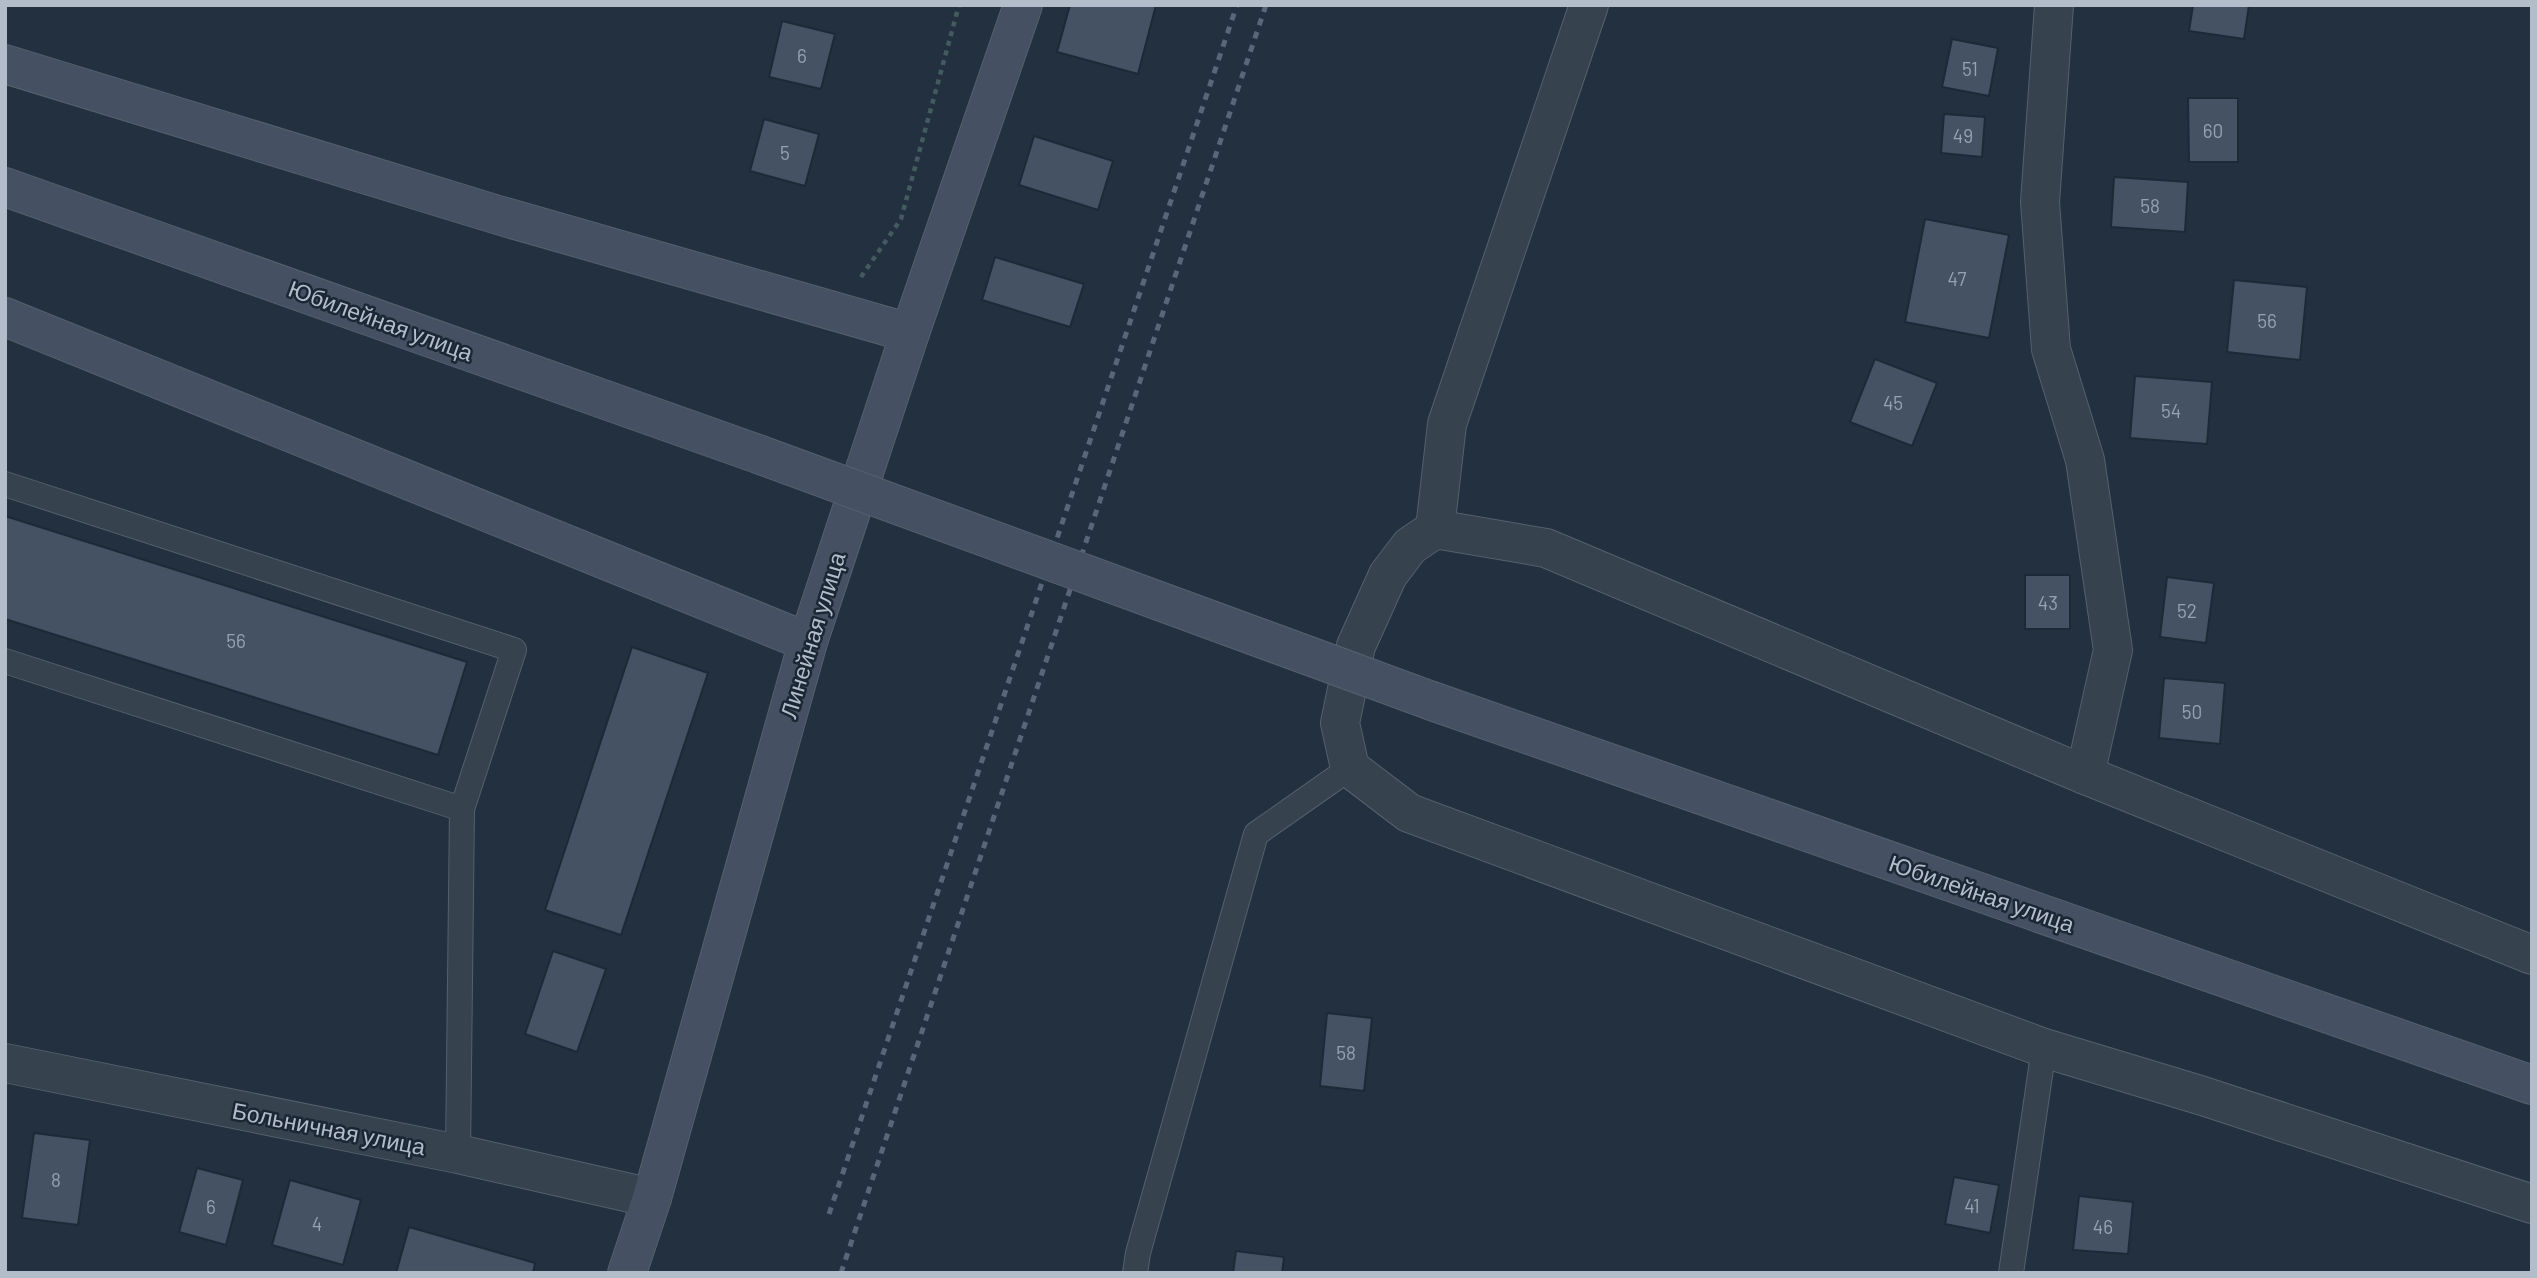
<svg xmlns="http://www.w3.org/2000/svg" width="2537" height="1278" viewBox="0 0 2537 1278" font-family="Barlow,sans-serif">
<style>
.building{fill:#445264;stroke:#1e2937;stroke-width:2}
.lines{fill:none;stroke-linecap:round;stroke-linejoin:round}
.lane-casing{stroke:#55606d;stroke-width:26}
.street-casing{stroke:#55606d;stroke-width:40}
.secondary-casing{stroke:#55606d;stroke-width:40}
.path{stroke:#435b5e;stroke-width:4.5;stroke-dasharray:5 5;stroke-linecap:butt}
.lane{stroke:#37424f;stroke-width:24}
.street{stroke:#37424f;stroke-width:38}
.secondary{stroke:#455163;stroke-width:38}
.rail{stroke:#596677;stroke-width:5;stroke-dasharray:7 7;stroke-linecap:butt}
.secondary-bridge-casing{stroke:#55606d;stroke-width:40;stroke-linecap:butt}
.secondary-bridge{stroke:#455163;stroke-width:38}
.labels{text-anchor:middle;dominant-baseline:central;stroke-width:5;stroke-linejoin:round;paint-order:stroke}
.number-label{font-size:19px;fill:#97a2b0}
.street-label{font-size:23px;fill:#b3bdca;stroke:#1c2735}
</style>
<rect width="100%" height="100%" fill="#233040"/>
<!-- building -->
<g class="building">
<polygon points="1070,5 1156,5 1138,74 1057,52"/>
<polygon points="2193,5 2249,5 2244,39 2189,31"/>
<polygon points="782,21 835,34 821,89 769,77"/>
<polygon points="1952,39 1998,48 1989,96 1942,87"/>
<polygon points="2188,98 2238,98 2238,162 2189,162"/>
<polygon points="1944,114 1985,117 1982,157 1941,153"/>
<polygon points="764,119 819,134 805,186 750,171"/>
<polygon points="1034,136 1113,161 1098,210 1019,185"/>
<polygon points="2114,177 2188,182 2185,232 2111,227"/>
<polygon points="1925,219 2009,235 1989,338 1905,322"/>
<polygon points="995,257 1084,284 1070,327 982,300"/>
<polygon points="2234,280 2307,287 2300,360 2227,352"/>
<polygon points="1875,359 1937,383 1912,446 1850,422"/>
<polygon points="2135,376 2212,382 2207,444 2130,438"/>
<polygon points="5,516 467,662 438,755 5,619"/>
<rect x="2025" y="575" width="45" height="54"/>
<polygon points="2167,577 2214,583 2206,643 2160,637"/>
<polygon points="632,647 708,673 621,935 545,910"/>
<polygon points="2164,678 2225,683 2220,744 2159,738"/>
<polygon points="553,951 606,969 577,1052 525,1034"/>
<polygon points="1327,1013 1372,1018 1364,1091 1320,1086"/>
<polygon points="34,1133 90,1140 78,1225 22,1218"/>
<polygon points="197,1168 243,1180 226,1245 179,1232"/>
<polygon points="1954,1177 1999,1185 1990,1233 1945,1224"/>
<polygon points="290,1180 361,1200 343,1265 272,1245"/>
<polygon points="2079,1196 2133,1202 2128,1254 2073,1250"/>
<polygon points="409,1227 535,1263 533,1273 396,1273"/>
<polygon points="1236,1251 1284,1257 1282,1273 1233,1273"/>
</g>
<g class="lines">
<!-- lane casing -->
<g class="lane-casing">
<g id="lane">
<polyline points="5,484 514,650 462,809 5,661"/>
<polyline points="458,1154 462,809"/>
<polyline points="1135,1273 1138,1253 1256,834 1350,768"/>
<polyline points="2011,1273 2044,1048"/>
</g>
</g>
<!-- street casing -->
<g class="street-casing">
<g id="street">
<polyline points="2054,5 2040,202 2051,349 2085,460 2113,650 2085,775"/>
<polyline points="1435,529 1447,424 1589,5"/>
<polyline points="2532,955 2085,775 1546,548 1435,529 1410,546 1388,575 1356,646 1340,723 1350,768 1409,813 2044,1048 2203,1096 2532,1204"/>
<polyline points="5,1063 458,1154 652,1198"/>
</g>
</g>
<!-- secondary casing -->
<g class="secondary-casing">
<g id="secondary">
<polyline points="5,64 498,215 910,333"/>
<polyline points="5,187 758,454"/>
<polyline points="5,317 808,642"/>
<polyline points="1432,701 2532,1085"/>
<polyline points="627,1273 652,1198 808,642 910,333 1023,5"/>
</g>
</g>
<!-- path -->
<polyline class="path" points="861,277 901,219 959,5"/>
<!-- lane -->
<use href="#lane" class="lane"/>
<!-- street -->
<use href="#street" class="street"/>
<!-- secondary -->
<use href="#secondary" class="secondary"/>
<!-- rail -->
<g class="rail">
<polyline points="829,1214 1237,5"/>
<polyline points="841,1273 1266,5"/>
</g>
<!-- secondary-bridge casing -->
<g class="secondary-bridge-casing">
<polyline id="secondary-bridge" points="758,454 1432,701"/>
</g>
<!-- secondary-bridge -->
<use href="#secondary-bridge" class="secondary-bridge"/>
</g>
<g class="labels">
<!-- number labels -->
<g class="number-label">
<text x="802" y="55">6</text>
<text x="1970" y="68">51</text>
<text x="2213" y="130">60</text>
<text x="1963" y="135">49</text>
<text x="785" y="152">5</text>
<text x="2150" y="205">58</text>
<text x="1957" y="278">47</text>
<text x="2267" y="320">56</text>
<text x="1893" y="402">45</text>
<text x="2171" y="410">54</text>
<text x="2048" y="602">43</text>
<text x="2187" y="610">52</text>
<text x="236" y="640">56</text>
<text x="2192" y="711">50</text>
<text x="1346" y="1052">58</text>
<text x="56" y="1179">8</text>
<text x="1972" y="1205">41</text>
<text x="211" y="1206">6</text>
<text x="317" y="1223">4</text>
<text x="2103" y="1226">46</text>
</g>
<!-- street labels -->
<g class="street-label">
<text transform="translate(381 320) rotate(20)">Юбилейная улица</text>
<text transform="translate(812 635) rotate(-73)">Линейная улица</text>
<text transform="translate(1982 893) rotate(19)">Юбилейная улица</text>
<text transform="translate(329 1128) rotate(11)">Больничная улица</text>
</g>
</g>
<!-- border -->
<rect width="2537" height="1278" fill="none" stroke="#b3bdca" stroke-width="14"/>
</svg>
